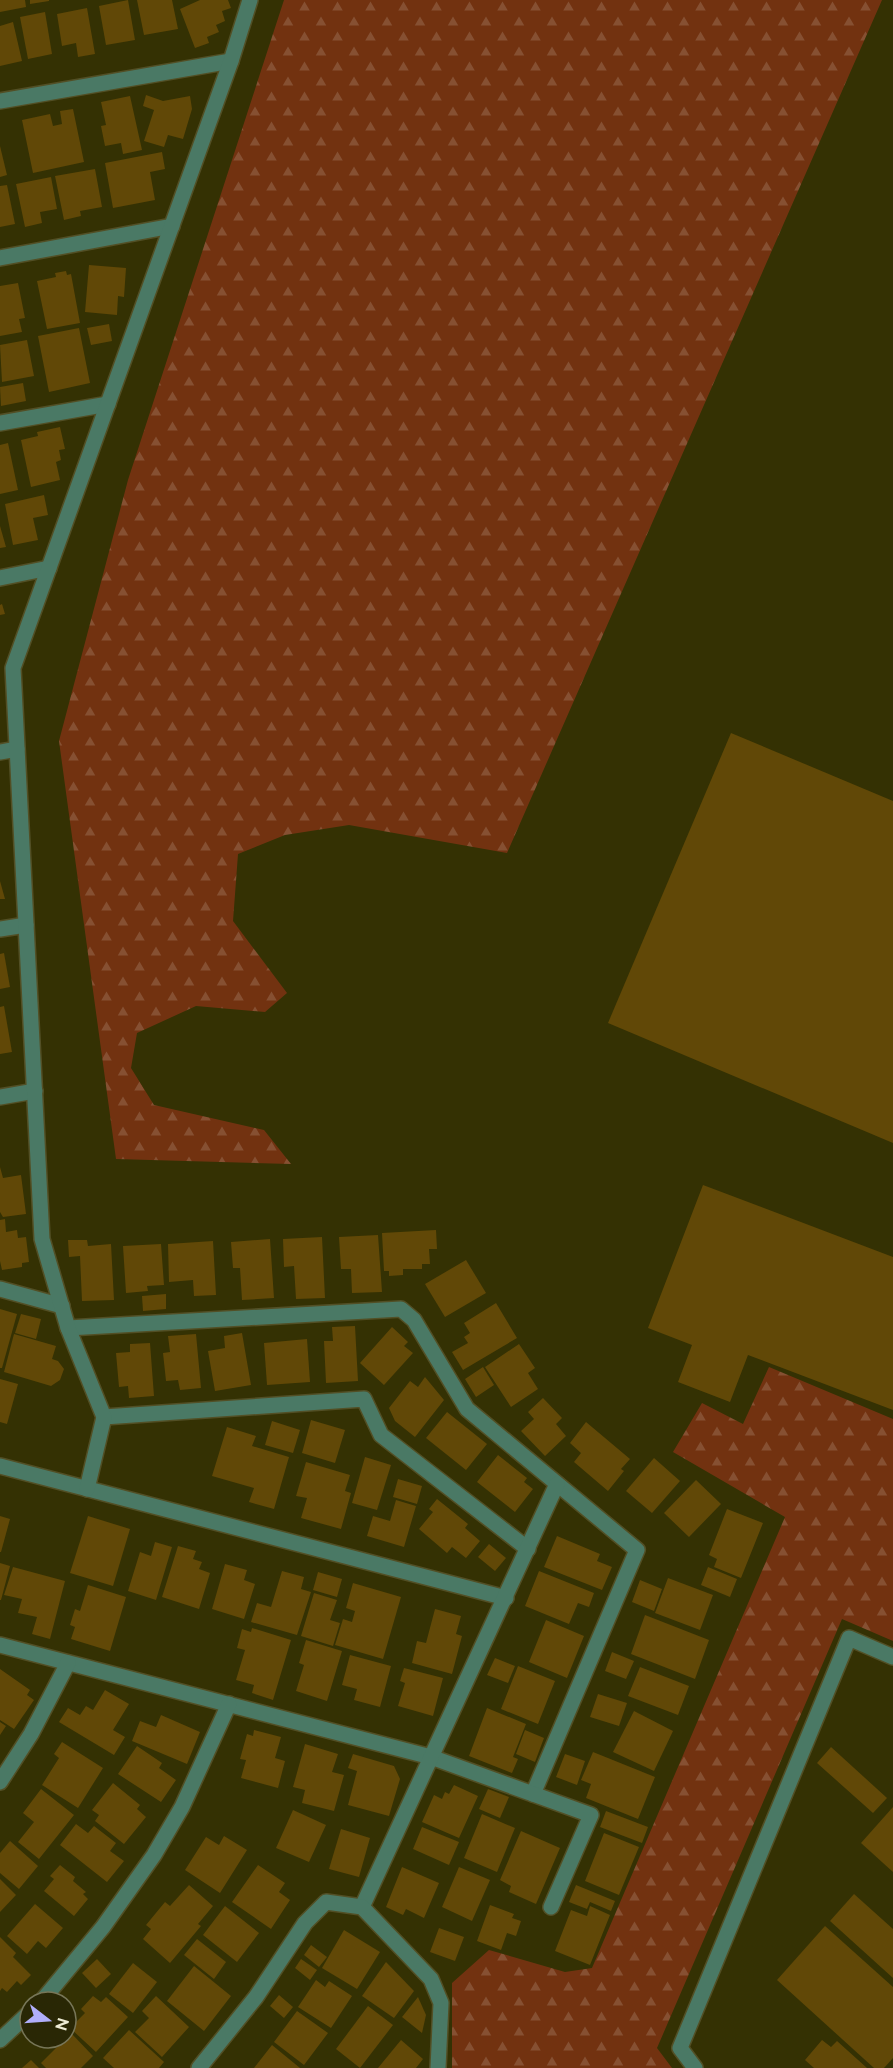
<svg xmlns="http://www.w3.org/2000/svg" width="893" height="2068" viewBox="0 0 893 2068" font-family="Raleway,sans-serif">
<style>
.forest{fill:url(#forest-firs)}
.building{fill:#614807}
.lines{fill:none;stroke-linecap:round;stroke-linejoin:round}
.minor-casing{stroke:#524f25;stroke-width:18}
.minor{stroke:#4a7965;stroke-width:15}
</style>
<defs>
<pattern id="forest-firs" width="22" height="20" patternUnits="userSpaceOnUse" patternTransform="scale(1.5)"><rect width="22" height="20" fill="#723210"/><path d="M5 1l3.5 6h-7zM16 11l3.5 6h-7z" fill="#865032"/></pattern>
</defs>
<rect width="100%" height="100%" fill="#343103"/>
<!-- forest -->
<g class="forest">
<polygon points="284,0 882,0 507,853 349,825 285,835 238,854 233,921 287,993 265,1012 196,1006 137,1033 131,1068 154,1105 264,1130 291,1164 116,1159 59,741 128,480"/>
<polygon points="769,1367 893,1419 893,1641 842,1619 657,2048 672,2068 452,2068 452,1983 489,1950 565,1972 592,1968 785,1517 673,1452 702,1403 743,1424"/>
</g>
<!-- building -->
<g class="building">
<polygon points="0,0 25,0 26,7 0,12"/>
<polygon points="30,0 49,0 49,1 30,4"/>
<polygon points="128,0 135,40 106,45 99,6"/>
<polygon points="137,0 172,0 178,29 144,35"/>
<polygon points="200,0 228,0 231,8 222,11 225,21 216,25 219,32 207,37 209,43 195,48 180,9"/>
<polygon points="87,8 95,54 78,57 76,43 62,46 57,14"/>
<polygon points="45,12 52,54 28,59 20,17"/>
<polygon points="13,22 22,61 0,66 0,26"/>
<polygon points="146,95 163,101 190,96 192,109 183,139 168,135 164,147 144,141 154,110 143,106"/>
<polygon points="130,96 142,150 123,154 121,143 105,146 101,126 106,125 101,102"/>
<polygon points="73,109 84,162 33,173 22,120 50,114 53,126 62,124 60,111"/>
<polygon points="0,146 7,175 0,177"/>
<polygon points="162,152 165,169 150,172 155,200 113,208 105,163"/>
<polygon points="95,169 102,207 80,211 81,216 64,220 55,176"/>
<polygon points="51,177 57,209 40,212 42,223 25,227 16,184"/>
<polygon points="7,185 15,224 0,227 0,186"/>
<polygon points="89,265 126,268 124,297 118,296 117,315 85,312"/>
<polygon points="66,271 67,275 71,274 80,323 47,329 37,281 56,277 55,273"/>
<polygon points="18,283 25,318 19,319 22,332 0,336 0,286"/>
<polygon points="109,324 112,341 91,345 87,328"/>
<polygon points="79,328 90,383 49,392 38,336"/>
<polygon points="27,340 34,376 2,382 0,345"/>
<polygon points="23,383 26,401 1,406 0,387"/>
<polygon points="60,427 65,449 59,450 61,460 56,462 60,480 31,487 21,440 38,436 37,432"/>
<polygon points="8,443 18,490 0,494 0,445"/>
<polygon points="44,495 48,515 33,518 38,540 13,545 5,504"/>
<polygon points="0,526 6,547 0,548"/>
<polygon points="2,604 5,614 0,615 0,605"/>
<polygon points="731,733 893,801 893,1143 608,1023"/>
<polygon points="0,881 5,899 0,899"/>
<polygon points="4,953 10,987 0,989 0,954"/>
<polygon points="4,1006 12,1052 0,1054 0,1007"/>
<polygon points="0,1167 3,1178 21,1175 26,1214 3,1217 0,1212"/>
<polygon points="703,1185 893,1257 893,1410 748,1355 730,1402 678,1382 692,1345 648,1328"/>
<polygon points="5,1219 6,1232 17,1230 18,1238 26,1237 29,1262 22,1263 22,1267 2,1270 0,1261 0,1220"/>
<polygon points="436,1230 437,1249 429,1249 430,1264 422,1264 422,1269 403,1269 403,1275 389,1276 389,1271 384,1271 382,1233"/>
<polygon points="378,1235 382,1292 352,1293 351,1269 341,1269 339,1237"/>
<polygon points="322,1237 325,1298 296,1299 294,1266 284,1267 283,1239"/>
<polygon points="270,1239 274,1298 242,1300 240,1268 233,1268 231,1242"/>
<polygon points="68,1240 87,1240 88,1246 111,1244 114,1300 82,1301 80,1256 69,1257"/>
<polygon points="213,1241 216,1295 194,1296 193,1280 169,1282 168,1244"/>
<polygon points="161,1244 164,1285 147,1286 148,1291 126,1293 123,1246"/>
<polygon points="466,1260 486,1293 445,1317 425,1284"/>
<polygon points="166,1294 166,1309 143,1311 142,1296"/>
<polygon points="496,1303 517,1338 463,1370 452,1352 468,1343 464,1337 470,1333 464,1323"/>
<polygon points="0,1309 17,1314 2,1368 0,1368"/>
<polygon points="21,1314 41,1319 36,1339 15,1333"/>
<polygon points="355,1326 358,1381 326,1383 324,1341 333,1341 332,1327"/>
<polygon points="392,1327 408,1342 404,1346 413,1353 384,1385 360,1363"/>
<polygon points="242,1333 251,1385 215,1391 208,1351 225,1348 224,1336"/>
<polygon points="14,1334 56,1346 52,1359 58,1361 64,1369 60,1380 51,1386 4,1372"/>
<polygon points="196,1334 201,1388 180,1390 178,1380 166,1381 163,1353 170,1352 168,1336"/>
<polygon points="307,1339 310,1382 267,1385 264,1343"/>
<polygon points="150,1343 154,1396 129,1398 128,1386 119,1387 116,1353 130,1352 130,1344"/>
<polygon points="519,1344 535,1368 528,1373 538,1389 511,1407 485,1367"/>
<polygon points="483,1367 494,1385 476,1397 465,1379"/>
<polygon points="425,1377 444,1400 415,1437 395,1421 389,1408 410,1381 418,1387"/>
<polygon points="0,1379 18,1384 7,1424 0,1422"/>
<polygon points="543,1398 562,1418 556,1424 566,1436 545,1456 521,1431 534,1419 528,1412"/>
<polygon points="447,1412 487,1444 466,1470 426,1438"/>
<polygon points="311,1420 345,1430 335,1463 302,1453"/>
<polygon points="272,1421 300,1430 293,1453 265,1445"/>
<polygon points="586,1422 630,1459 621,1469 624,1471 608,1491 574,1462 581,1453 570,1443"/>
<polygon points="227,1427 256,1436 252,1446 289,1457 274,1509 249,1502 254,1488 212,1476"/>
<polygon points="498,1455 527,1478 524,1482 533,1489 515,1512 477,1482"/>
<polygon points="365,1457 391,1465 377,1510 352,1503"/>
<polygon points="654,1458 680,1481 652,1513 626,1491"/>
<polygon points="306,1462 350,1475 345,1491 351,1493 341,1529 301,1518 307,1498 296,1496"/>
<polygon points="398,1479 422,1486 417,1504 393,1497"/>
<polygon points="696,1480 721,1504 689,1537 664,1513"/>
<polygon points="437,1499 468,1524 465,1528 480,1541 466,1558 452,1547 447,1553 419,1529 433,1512 429,1509"/>
<polygon points="396,1500 416,1506 404,1547 367,1536 373,1516 390,1521"/>
<polygon points="727,1509 763,1523 741,1578 714,1567 717,1559 709,1555"/>
<polygon points="0,1516 10,1519 1,1552 0,1552"/>
<polygon points="88,1516 130,1529 113,1586 70,1573"/>
<polygon points="557,1536 600,1554 597,1561 612,1567 602,1590 544,1567"/>
<polygon points="155,1542 172,1547 156,1600 128,1591 140,1552 151,1556"/>
<polygon points="489,1544 506,1558 495,1571 478,1557"/>
<polygon points="178,1546 196,1551 193,1559 202,1562 199,1569 210,1573 199,1609 162,1597"/>
<polygon points="0,1563 10,1566 1,1600 0,1600"/>
<polygon points="225,1564 247,1570 244,1580 255,1584 244,1619 212,1609"/>
<polygon points="13,1567 65,1581 50,1639 32,1634 37,1617 18,1613 22,1599 4,1595"/>
<polygon points="708,1567 737,1579 730,1597 701,1585"/>
<polygon points="282,1571 304,1577 301,1589 311,1592 297,1635 251,1622 257,1603 271,1607"/>
<polygon points="539,1571 594,1593 589,1607 578,1603 569,1624 525,1606"/>
<polygon points="318,1572 342,1579 337,1597 313,1590"/>
<polygon points="668,1578 713,1595 700,1630 655,1613"/>
<polygon points="640,1580 662,1589 654,1611 632,1602"/>
<polygon points="353,1583 401,1597 383,1659 335,1645 343,1619 352,1622 355,1611 346,1608"/>
<polygon points="88,1585 126,1597 110,1651 71,1639 75,1627 70,1625 75,1609 80,1611"/>
<polygon points="314,1593 337,1600 330,1620 340,1623 333,1646 301,1636"/>
<polygon points="435,1609 461,1616 456,1634 462,1636 452,1674 412,1663 417,1641 426,1643"/>
<polygon points="645,1615 709,1640 695,1679 631,1654"/>
<polygon points="546,1620 584,1636 567,1678 529,1662"/>
<polygon points="252,1628 291,1640 273,1700 252,1693 254,1685 236,1680 245,1650 237,1648 242,1629 251,1632"/>
<polygon points="306,1640 342,1651 327,1701 296,1691 304,1665 299,1663"/>
<polygon points="612,1652 634,1661 626,1679 605,1671"/>
<polygon points="350,1655 391,1666 380,1707 354,1700 357,1689 342,1685"/>
<polygon points="495,1658 515,1666 508,1683 487,1675"/>
<polygon points="518,1666 555,1681 538,1724 501,1709"/>
<polygon points="640,1667 689,1686 678,1715 628,1696"/>
<polygon points="404,1668 443,1678 433,1716 398,1706 405,1683 400,1681"/>
<polygon points="0,1669 30,1690 27,1695 34,1700 14,1729 0,1720"/>
<polygon points="105,1690 129,1704 113,1730 125,1737 114,1755 59,1722 68,1708 80,1715 86,1706 93,1710"/>
<polygon points="598,1694 627,1703 619,1726 590,1717"/>
<polygon points="487,1708 526,1724 513,1757 518,1759 512,1773 469,1756"/>
<polygon points="634,1711 673,1731 654,1771 613,1752"/>
<polygon points="161,1715 200,1732 187,1764 132,1741 140,1721 156,1727"/>
<polygon points="0,1722 6,1726 0,1735"/>
<polygon points="254,1730 281,1737 275,1758 285,1761 278,1788 241,1778 246,1760 240,1759 247,1734 253,1736"/>
<polygon points="525,1730 544,1738 535,1762 516,1754"/>
<polygon points="62,1742 103,1768 78,1808 42,1785 59,1758 54,1754"/>
<polygon points="305,1744 338,1754 332,1772 344,1775 334,1811 302,1803 305,1790 293,1787"/>
<polygon points="137,1746 162,1763 159,1768 176,1780 161,1802 118,1774"/>
<polygon points="831,1747 887,1798 873,1813 817,1763"/>
<polygon points="593,1752 655,1777 638,1819 586,1798 591,1784 581,1780"/>
<polygon points="353,1754 394,1766 400,1779 389,1816 348,1805 357,1771 348,1768"/>
<polygon points="565,1754 585,1761 577,1785 556,1777"/>
<polygon points="113,1783 140,1805 137,1809 146,1817 124,1844 95,1821 99,1815 92,1810"/>
<polygon points="454,1785 478,1796 459,1838 422,1822 434,1795 442,1799 445,1792 449,1794"/>
<polygon points="41,1789 74,1815 39,1859 18,1842 34,1822 23,1813"/>
<polygon points="488,1789 509,1797 500,1818 479,1809"/>
<polygon points="893,1807 893,1872 861,1843"/>
<polygon points="293,1810 326,1825 309,1862 276,1848"/>
<polygon points="606,1811 648,1827 642,1843 600,1827"/>
<polygon points="482,1814 515,1828 497,1872 464,1858"/>
<polygon points="76,1824 88,1833 94,1826 116,1843 110,1851 124,1861 107,1882 60,1845"/>
<polygon points="422,1827 459,1842 449,1865 413,1849"/>
<polygon points="341,1829 370,1838 359,1877 329,1869"/>
<polygon points="521,1831 560,1848 536,1904 509,1892 511,1886 500,1880"/>
<polygon points="604,1833 639,1847 619,1895 585,1881"/>
<polygon points="224,1836 247,1850 220,1893 185,1870 206,1837 219,1845"/>
<polygon points="10,1841 38,1866 19,1889 0,1873 0,1853"/>
<polygon points="60,1865 75,1877 73,1881 86,1892 83,1894 88,1899 74,1916 44,1891 54,1879 50,1876"/>
<polygon points="258,1865 285,1883 279,1892 290,1900 271,1929 232,1902"/>
<polygon points="402,1867 439,1883 424,1918 406,1909 403,1915 386,1907"/>
<polygon points="459,1867 490,1880 472,1921 442,1907"/>
<polygon points="0,1879 16,1895 0,1912"/>
<polygon points="189,1885 213,1906 198,1924 201,1926 170,1963 143,1939 151,1929 146,1925 165,1902 170,1906"/>
<polygon points="576,1885 615,1901 611,1911 590,1902 587,1909 569,1902"/>
<polygon points="854,1894 893,1929 893,1978 830,1921"/>
<polygon points="35,1904 63,1928 46,1948 38,1941 27,1954 7,1936"/>
<polygon points="490,1905 514,1914 512,1918 521,1921 516,1936 507,1933 501,1950 477,1941"/>
<polygon points="225,1906 259,1933 237,1962 203,1935"/>
<polygon points="590,1906 610,1915 590,1965 555,1951 571,1910 587,1916"/>
<polygon points="825,1926 893,1987 893,2058 884,2068 874,2068 777,1980"/>
<polygon points="439,1928 464,1937 455,1961 430,1952"/>
<polygon points="344,1930 380,1952 357,1989 322,1968"/>
<polygon points="0,1937 16,1953 13,1957 31,1975 21,1985 17,1981 7,1992 2,1988 0,1991"/>
<polygon points="197,1939 226,1962 214,1979 184,1955"/>
<polygon points="311,1945 327,1957 319,1967 304,1955"/>
<polygon points="97,1959 111,1974 96,1988 82,1973"/>
<polygon points="301,1959 317,1970 310,1980 295,1968"/>
<polygon points="386,1962 414,1991 394,2018 362,1996"/>
<polygon points="133,1963 157,1982 133,2013 109,1994"/>
<polygon points="194,1966 231,1996 204,2031 167,2001"/>
<polygon points="316,1980 325,1987 329,1981 352,1996 331,2028 298,2007"/>
<polygon points="279,1995 293,2007 284,2018 270,2006"/>
<polygon points="93,1996 101,2002 106,1997 128,2017 96,2052 70,2028 85,2013 81,2009"/>
<polygon points="156,1996 189,2027 162,2057 135,2032 149,2018 142,2011"/>
<polygon points="418,1997 426,2015 422,2033 402,2017"/>
<polygon points="368,2006 393,2025 360,2068 336,2049"/>
<polygon points="297,2011 328,2033 304,2065 274,2042"/>
<polygon points="129,2030 164,2062 159,2068 114,2068 103,2058"/>
<polygon points="71,2033 93,2056 81,2068 46,2068 41,2063"/>
<polygon points="401,2040 423,2059 416,2068 378,2068"/>
<polygon points="822,2040 831,2047 837,2041 867,2068 814,2068 805,2060"/>
<polygon points="272,2045 300,2068 254,2068"/>
<polygon points="31,2060 39,2068 22,2068"/>
</g>
<g class="lines">
<!-- minor casing -->
<g class="minor-casing">
<g id="minor">
<polyline points="0,101 231,61"/>
<polyline points="0,258 172,226"/>
<polyline points="0,423 108,404"/>
<polyline points="0,578 49,568"/>
<polyline points="0,752 17,749"/>
<polyline points="0,929 26,925"/>
<polyline points="0,1097 35,1091"/>
<polyline points="0,1289 62,1306"/>
<polyline points="68,1328 401,1309 414,1320 467,1409 637,1550 533,1794"/>
<polyline points="104,1417 364,1399 381,1435 528,1549"/>
<polyline points="0,1466 506,1598"/>
<polyline points="87,1489 104,1417 68,1328 42,1239 13,668 231,61 250,0"/>
<polyline points="0,1645 431,1757 591,1815 551,1907"/>
<polyline points="0,1782 31,1734 68,1663"/>
<polyline points="362,1907 557,1484"/>
<polyline points="41,2002 103,1927 154,1855 182,1807 229,1704"/>
<polyline points="0,2040 30,2012"/>
<polyline points="199,2068 256,1997 305,1923 326,1902 362,1907 431,1979 441,2003 438,2068"/>
<polyline points="695,2068 680,2048 849,1638 893,1657"/>
</g>
</g>
<!-- minor -->
<use href="#minor" class="minor"/>
</g>
<!-- north arrow -->
<g transform="translate(48 2020) rotate(107)"><circle r="28" fill="#292705" stroke="#777658" stroke-width="1.5"/>
<path d="M0-4.5L10 22L0 15L-10 22Z" fill="#b0aefa"/>
<text y="-9" font-size="16" font-weight="bold" text-anchor="middle" fill="#edecd5">N</text>
</g>
</svg>
